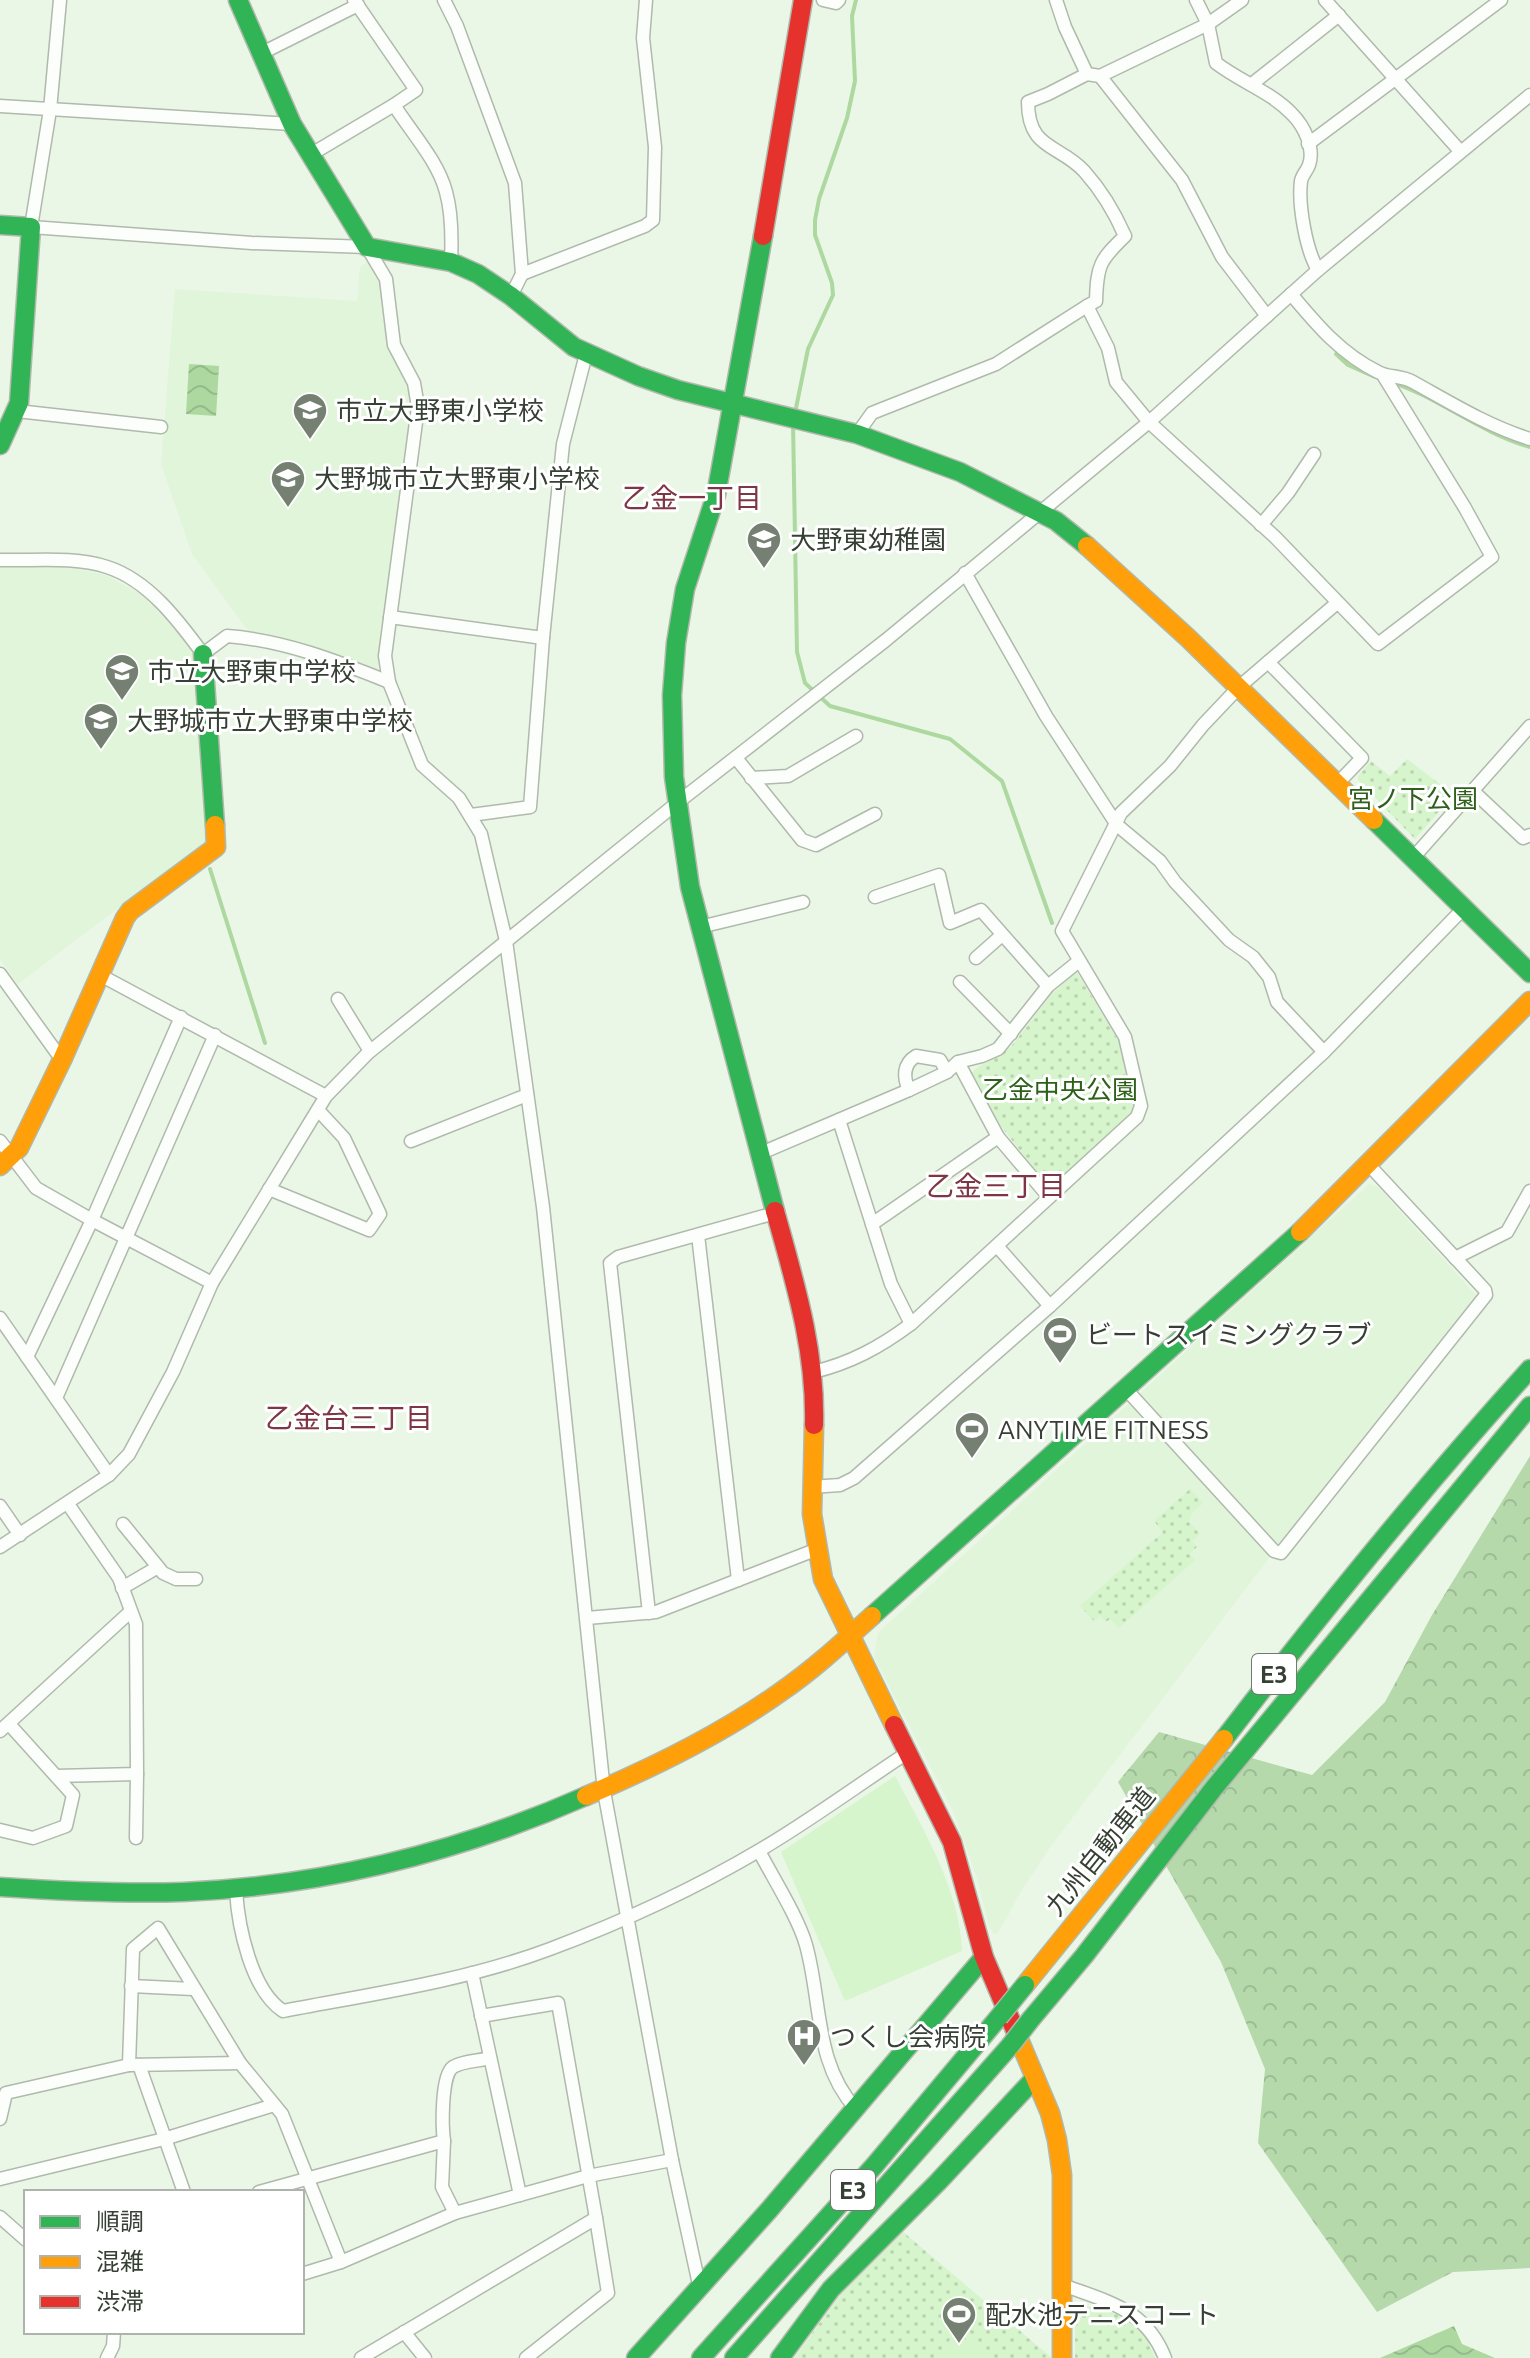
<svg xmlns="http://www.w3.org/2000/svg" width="1530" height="2358" viewBox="0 0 1530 2358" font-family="Ubuntu,'Noto Sans JP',sans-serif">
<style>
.built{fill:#e0f5d9}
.grass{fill:url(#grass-dots)}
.forest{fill:url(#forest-crowns)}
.pitch{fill:#d6f5cc}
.water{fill:url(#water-waves)}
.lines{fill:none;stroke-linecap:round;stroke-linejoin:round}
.stream{stroke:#add89f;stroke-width:4}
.street-casing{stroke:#b0b9ac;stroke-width:15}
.fast-casing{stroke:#b0b9ac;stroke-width:21}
.slow-casing{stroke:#b0b9ac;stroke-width:21}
.jam-casing{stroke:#b0b9ac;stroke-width:21}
.street{stroke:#fcfefb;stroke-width:12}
.fast{stroke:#30b455;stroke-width:18}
.slow{stroke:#ff9f0a;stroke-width:18}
.jam{stroke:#e5322d;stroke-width:18}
.fast-bridge-casing{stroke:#b0b9ac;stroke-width:21;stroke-linecap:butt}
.fast-bridge{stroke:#30b455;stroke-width:18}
.labels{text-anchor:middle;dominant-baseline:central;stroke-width:6;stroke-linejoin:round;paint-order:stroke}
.shield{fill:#fff;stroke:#727971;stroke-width:2}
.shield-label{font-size:24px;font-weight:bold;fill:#364034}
.poi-label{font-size:26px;fill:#364034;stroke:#fff;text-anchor:start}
.park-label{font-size:26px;fill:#2d6019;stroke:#fff}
.street-label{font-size:26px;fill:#364034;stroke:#fff}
.neighbourhood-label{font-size:28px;fill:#7e3645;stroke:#fff}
</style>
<defs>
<pattern id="grass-dots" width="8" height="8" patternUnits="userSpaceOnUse" patternTransform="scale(2)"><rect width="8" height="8" fill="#d6f5cc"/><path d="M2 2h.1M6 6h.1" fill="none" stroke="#b8d3b0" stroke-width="1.8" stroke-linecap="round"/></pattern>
<pattern id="forest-crowns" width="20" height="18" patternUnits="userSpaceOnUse" patternTransform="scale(2)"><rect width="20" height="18" fill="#b6d9ab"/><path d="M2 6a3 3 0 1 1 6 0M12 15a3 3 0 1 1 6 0" fill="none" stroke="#9dbb94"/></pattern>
<pattern id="water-waves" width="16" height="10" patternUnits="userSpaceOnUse" patternTransform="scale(2)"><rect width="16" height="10" fill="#add89f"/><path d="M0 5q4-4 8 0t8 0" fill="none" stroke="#95ba8a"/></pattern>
</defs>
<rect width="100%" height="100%" fill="#eaf7e6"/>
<!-- built -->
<g class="built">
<polygon points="369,261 376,271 382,289 390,345 408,385 412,414 377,670 371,673 264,633 249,632 192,554 161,464 175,289 357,301 360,267"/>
<polygon points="0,566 71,567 108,576 144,596 189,646 196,663 209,839 18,984 0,959"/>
<polygon points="1369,1184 1378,1187 1476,1295 1281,1542 1051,1846 1022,1890 998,1933 994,1934 989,1926 977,1878 954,1813 874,1657 878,1633"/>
</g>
<!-- grass -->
<g class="grass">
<polygon points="1407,759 1454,795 1415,839 1358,780 1358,776 1371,761 1390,776"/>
<polygon points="1074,972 1077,972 1119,1042 1133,1106 1132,1114 1057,1181 1047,1185 1000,1125 972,1073 975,1069 1010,1048 1050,996"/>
<polygon points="1190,1489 1203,1503 1192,1513 1189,1522 1200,1534 1192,1541 1197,1547 1189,1554 1195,1560 1119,1628 1110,1619 1106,1622 1100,1616 1094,1621 1080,1606 1163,1532 1154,1521"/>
<polygon points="902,2231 1052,2358 794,2358 841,2294"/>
<path d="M 1083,2305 C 1127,2316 1138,2312 1155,2358 L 1075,2358 L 1075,2309 Z"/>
</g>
<!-- forest -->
<polygon class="forest" points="1530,1456 1530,2268 1453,2272 1377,2312 1258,2143 1265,2069 1221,1962 1118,1782 1159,1732 1312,1775 1385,1702 1432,1615"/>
<!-- pitch -->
<g class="pitch">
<path d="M 895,1776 C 923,1829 960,1890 962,1951 L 845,2001 L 781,1852 Z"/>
<polygon points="956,2332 988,2358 936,2358"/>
</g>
<!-- water -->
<g class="water">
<polygon points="189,364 219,366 216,416 186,414"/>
<polygon points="1454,2326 1462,2344 1495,2358 1380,2358"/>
</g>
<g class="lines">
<!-- stream -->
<g class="stream">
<polyline points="1336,354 1348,365 1375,377"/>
<path d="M 1391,382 C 1440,398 1480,433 1530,447"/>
<polyline points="795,413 808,349 833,295 832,283 815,235 815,220 819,199 847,118 855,81 852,16 856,0"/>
<polyline points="793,422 797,652 805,683 830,706 950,739 1002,781 1052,923"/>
<polyline points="210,869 265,1043"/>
</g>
<!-- street casing -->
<g class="street-casing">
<g id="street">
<polyline points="60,0 50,110 31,227 252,243 367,247 386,279 394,345 414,383 418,407 385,656 389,682 422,765 459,798 481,834 506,941 543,1207 604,1791 672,2160 700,2289"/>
<path d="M 354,0 L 416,90 L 394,105 C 411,132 438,161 446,192 C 452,213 452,240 451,262"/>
<polyline points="444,0 457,26 515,183 522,274 511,296"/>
<polyline points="823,0 836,3 839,0"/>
<polyline points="1056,0 1065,27 1087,74"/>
<path d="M 1196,0 L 1208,24 L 1216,63 C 1241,82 1271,92 1292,114 C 1304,126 1315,148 1309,165 C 1307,171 1302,175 1301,181 C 1298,205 1306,250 1318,270"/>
<path d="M 1242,0 L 1208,24 L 1100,76 L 1087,74 L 1048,94 L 1028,102 C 1028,150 1059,144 1084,171 C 1102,191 1114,211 1125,236 C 1100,260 1097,265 1096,301 L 1087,306 L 1108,348 L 1116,382 L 1149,422 L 1275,537 L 1378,644 L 1492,557 L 1465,508 L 1383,375"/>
<polyline points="1325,0 1460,151"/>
<polyline points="262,53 358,5"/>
<polyline points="1100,76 1182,180 1222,257 1267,316"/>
<polyline points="1252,84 1339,15"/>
<polyline points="0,106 292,124"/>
<polyline points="1308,144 1501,0"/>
<polyline points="310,155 394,105"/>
<polyline points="522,274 645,226 653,220 655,147 643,38 646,0"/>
<path d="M 1291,294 C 1317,325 1341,354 1378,372 C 1389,378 1401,375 1413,382 C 1451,403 1488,426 1530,439"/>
<polyline points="17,411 161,427"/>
<polyline points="857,434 872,413 996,364 1087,306"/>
<polyline points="1261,525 1288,493 1314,454"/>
<path d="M 0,560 C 34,561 74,556 107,567 C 148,580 178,620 203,654 L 227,636 C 283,640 337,661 389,682"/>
<polyline points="965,573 1046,716 1117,825 1160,861 1175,882 1229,940 1253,957 1269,977 1277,1002 1324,1052"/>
<polyline points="390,617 543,638"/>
<polyline points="1268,662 1362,758 1337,784"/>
<polyline points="736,758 802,840 816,845 875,814"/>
<polyline points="751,778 788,776 856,736"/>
<polyline points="1473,791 1523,838 1530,835"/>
<polyline points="471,815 530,807 543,638 563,444 586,354"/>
<polyline points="1413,858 1530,726"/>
<polyline points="875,897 939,875 950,923 981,910 1048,986"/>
<polyline points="700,927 803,902"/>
<polyline points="976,958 1002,935"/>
<polyline points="0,974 62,1060"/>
<polyline points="100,975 326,1096"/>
<polyline points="960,982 1011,1034"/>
<polyline points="338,999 370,1051"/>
<polyline points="958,1062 998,1137 1048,1196"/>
<path d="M 909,1090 C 903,1077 903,1064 916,1056 L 940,1060 L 947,1072"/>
<polyline points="839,1120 891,1284 911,1324"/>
<polyline points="0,1141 36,1188 92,1220 212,1283"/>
<polyline points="411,1141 527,1095"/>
<polyline points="759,1154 909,1090 947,1072 958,1062 982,1056 998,1049 1048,986 1079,961"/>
<polyline points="269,1189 369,1230 380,1214 344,1138 318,1110"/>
<polyline points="872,1224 998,1137"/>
<polyline points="698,1235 738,1580"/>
<polyline points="997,1246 1050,1306"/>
<polyline points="1455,1258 1507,1232 1530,1191"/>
<polyline points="0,1318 109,1475"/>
<polyline points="27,1357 92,1220 181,1017"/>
<path d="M 813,1372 C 851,1363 880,1347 911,1324 L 1137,1117 L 1141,1106 L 1125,1037 L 1062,931 L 1121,813 L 1170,766 L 1203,725 L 1239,687 L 1337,603"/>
<polyline points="1124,1387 1274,1551 1281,1553 1486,1295 1485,1290 1369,1165"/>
<polyline points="56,1398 215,1035"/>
<polyline points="811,1487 840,1485 854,1478 1050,1306 1324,1052 1464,908"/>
<polyline points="0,1506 20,1535"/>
<polyline points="123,1524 163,1573 176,1579 196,1579"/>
<polyline points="0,1547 109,1475 129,1454 173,1372 212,1283 326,1096 368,1053 677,803 886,640 1149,422 1318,270 1530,95"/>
<polyline points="122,1588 158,1567"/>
<polyline points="649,1613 610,1263 618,1257 775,1213"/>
<polyline points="587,1618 656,1612 815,1550"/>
<polyline points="0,1731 130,1612"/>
<polyline points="56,1776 137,1774 136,1624 119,1578 68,1504"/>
<polyline points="0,1830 33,1838 66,1826 73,1795 9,1724"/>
<polyline points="136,1838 137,1774"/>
<path d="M 759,1851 C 773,1878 798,1917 806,1945 C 822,2002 814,2063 856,2109"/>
<path d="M 236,1890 C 238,1926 251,1990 283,2011 C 372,1994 465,1981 550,1949 C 622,1922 694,1889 760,1850 C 811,1820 858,1785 907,1753"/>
<polyline points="472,1973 520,2195"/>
<polyline points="131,1986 193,1989"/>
<polyline points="481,2016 558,2003 596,2218"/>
<polyline points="129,2065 133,1949 158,1928 240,2063 282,2114 341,2262"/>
<polyline points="139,2065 184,2192"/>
<polyline points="0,2119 6,2093 129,2065 240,2063"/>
<path d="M 444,2141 C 442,2127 441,2075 453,2067 C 462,2061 479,2061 490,2058"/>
<polyline points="0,2179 164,2139 274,2105"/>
<polyline points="259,2192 444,2141 442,2187 455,2213 341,2262 302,2274"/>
<polyline points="455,2213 588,2176 672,2160"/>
<polyline points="0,2217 26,2240"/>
<path d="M 1063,2285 C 1108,2302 1146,2309 1165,2358"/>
<polyline points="404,2332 425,2358"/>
<polyline points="107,2358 113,2346 114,2332"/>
<polyline points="361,2358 596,2218 608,2293 526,2358"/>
</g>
</g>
<!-- fast casing -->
<g class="fast-casing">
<g id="fast">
<polyline points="238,0 292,124 367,247 451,262 478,274 511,296 574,347 638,376 678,390 857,434 960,472 1056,521 1087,546"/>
<polyline points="0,225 31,227 19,403 0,445"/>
<polyline points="763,236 716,495 685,589 676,643 672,695 674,777 690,887 775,1211"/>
<polyline points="203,654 215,825"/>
<polyline points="1374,820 1530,973"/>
<polyline points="872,1616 1300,1232"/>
<path d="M 1224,1739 C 1322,1612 1422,1488 1530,1369"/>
<path d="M 0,1887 C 61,1891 122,1894 183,1892 C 322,1886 459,1852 586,1796"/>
<polyline points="1031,2019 1084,1956 1214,1788 1530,1406"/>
<polyline points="636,2358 769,2210 984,1957"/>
<polyline points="701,2358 874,2166 999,2017"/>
<polyline points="734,2358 1010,2046"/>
<polyline points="780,2358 831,2289 938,2182 1035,2078"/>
</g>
</g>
<!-- slow casing -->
<g class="slow-casing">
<g id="slow">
<polyline points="1087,546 1188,638 1374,820"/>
<polyline points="0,1166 19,1148 62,1060 125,918 130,911 216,847 215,825"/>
<polyline points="1300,1232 1530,1001"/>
<polyline points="814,1425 812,1514 823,1579 894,1725"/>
<path d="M 586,1796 C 650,1769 725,1732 782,1691 C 814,1669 843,1642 872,1616"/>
<polyline points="1025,1985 1224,1739"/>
<polyline points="1015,2030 1050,2113 1057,2140 1062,2175 1062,2358"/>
</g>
</g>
<!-- jam casing -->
<g class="jam-casing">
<g id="jam">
<polyline points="763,236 803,0"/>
<path d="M 775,1211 C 795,1283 816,1350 814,1425"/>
<polyline points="894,1725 952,1842 984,1957 1015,2030"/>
</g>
</g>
<!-- street -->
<use href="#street" class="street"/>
<!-- fast -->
<use href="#fast" class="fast"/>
<!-- slow -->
<use href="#slow" class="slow"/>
<!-- jam -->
<use href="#jam" class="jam"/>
<!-- fast-bridge casing -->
<g class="fast-bridge-casing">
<g id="fast-bridge">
<polyline points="999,2017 1025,1985"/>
<polyline points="1010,2046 1031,2019"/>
</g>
</g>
<!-- fast-bridge -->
<use href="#fast-bridge" class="fast-bridge"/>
</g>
<!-- icons -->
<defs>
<g id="school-pin" transform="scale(1.8)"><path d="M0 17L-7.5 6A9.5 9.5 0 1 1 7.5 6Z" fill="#758072" stroke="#fff"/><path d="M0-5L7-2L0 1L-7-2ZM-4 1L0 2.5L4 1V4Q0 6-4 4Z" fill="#fff"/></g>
<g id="stadium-pin" transform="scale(1.8)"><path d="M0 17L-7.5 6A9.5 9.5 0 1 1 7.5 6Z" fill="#758072" stroke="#fff"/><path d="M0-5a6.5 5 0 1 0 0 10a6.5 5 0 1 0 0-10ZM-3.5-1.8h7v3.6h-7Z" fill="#fff"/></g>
<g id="hospital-pin" transform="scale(1.8)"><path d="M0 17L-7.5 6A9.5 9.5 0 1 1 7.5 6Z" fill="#758072" stroke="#fff"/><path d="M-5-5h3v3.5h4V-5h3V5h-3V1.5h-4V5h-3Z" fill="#fff"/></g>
</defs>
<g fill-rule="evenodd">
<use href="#school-pin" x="310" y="410"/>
<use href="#school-pin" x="288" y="478"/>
<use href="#school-pin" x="764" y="539"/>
<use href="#school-pin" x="122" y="671"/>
<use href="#school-pin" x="101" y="720"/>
<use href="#stadium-pin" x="1060" y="1334"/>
<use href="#stadium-pin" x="972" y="1429"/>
<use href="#hospital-pin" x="804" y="2036"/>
<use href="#stadium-pin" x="959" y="2314"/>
</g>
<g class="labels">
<!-- shield labels -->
<g class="shield">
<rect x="1252" y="1654" width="44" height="40" rx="6"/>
<rect x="831" y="2170" width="44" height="40" rx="6"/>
</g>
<g class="shield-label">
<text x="1274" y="1674">E3</text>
<text x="853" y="2190">E3</text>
</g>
<!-- poi labels -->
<g class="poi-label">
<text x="336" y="410">市立大野東小学校</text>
<text x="314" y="478">大野城市立大野東小学校</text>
<text x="790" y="539">大野東幼稚園</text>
<text x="148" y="671">市立大野東中学校</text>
<text x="127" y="720">大野城市立大野東中学校</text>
<text x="1086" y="1334">ビートスイミングクラブ</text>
<text x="998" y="1429">ANYTIME FITNESS</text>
<text x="830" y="2036">つくし会病院</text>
<text x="985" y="2314">配水池テニスコート</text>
</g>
<!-- park labels -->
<g class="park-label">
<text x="1413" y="798">宮ノ下公園</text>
<text x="1060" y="1089">乙金中央公園</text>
</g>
<!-- street labels -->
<g class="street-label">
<text transform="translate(1100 1851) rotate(-51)">九州自動車道</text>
</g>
<!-- neighbourhood labels -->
<g class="neighbourhood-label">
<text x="692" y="497">乙金一丁目</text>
<text x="996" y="1185">乙金三丁目</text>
<text x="349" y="1417">乙金台三丁目</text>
</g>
</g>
<!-- legend -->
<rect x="24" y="2190" width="280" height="144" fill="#ffffff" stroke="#afb3ae" stroke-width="2"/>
<rect x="40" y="2216" width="40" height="12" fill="#30b455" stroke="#afb3ae" stroke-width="2"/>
<text x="96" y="2230" font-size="24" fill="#364034">順調</text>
<rect x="40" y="2256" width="40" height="12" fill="#ff9f0a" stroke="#afb3ae" stroke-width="2"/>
<text x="96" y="2270" font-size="24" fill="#364034">混雑</text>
<rect x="40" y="2296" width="40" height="12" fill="#e5322d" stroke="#afb3ae" stroke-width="2"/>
<text x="96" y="2310" font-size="24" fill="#364034">渋滞</text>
</svg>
